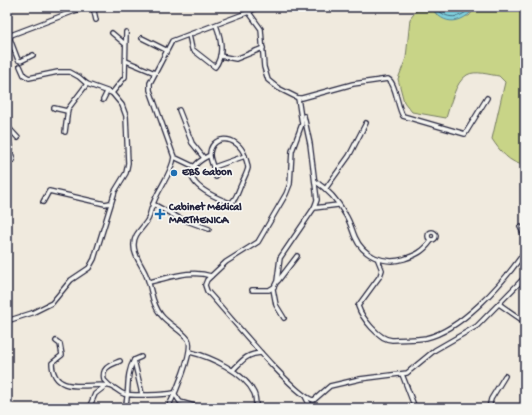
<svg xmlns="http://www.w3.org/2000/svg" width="532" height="415" viewBox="0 0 532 415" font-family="'Gochi Hand',sans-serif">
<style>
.green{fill:#c8d487;stroke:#757b61}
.water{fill:#7eceda;stroke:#59899a}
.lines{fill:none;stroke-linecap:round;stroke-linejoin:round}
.shore{stroke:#47677b;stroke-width:1}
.minor-casing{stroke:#22223b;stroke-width:6}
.minor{stroke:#f6f6f2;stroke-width:3.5}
.poi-dot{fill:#1f6fb2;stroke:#f6f6f2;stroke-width:1.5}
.labels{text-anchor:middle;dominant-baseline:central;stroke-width:3.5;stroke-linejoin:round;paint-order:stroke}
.poi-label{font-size:11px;font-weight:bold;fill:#22223b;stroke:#f6f6f2;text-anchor:start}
</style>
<rect width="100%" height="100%" fill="#f0eade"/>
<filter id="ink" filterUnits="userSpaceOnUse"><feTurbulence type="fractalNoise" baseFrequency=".025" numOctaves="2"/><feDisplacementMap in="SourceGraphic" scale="8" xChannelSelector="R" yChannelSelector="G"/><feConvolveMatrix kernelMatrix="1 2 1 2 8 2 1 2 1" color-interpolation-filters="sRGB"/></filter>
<g filter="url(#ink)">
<!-- green -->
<path class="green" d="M 419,7 L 431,7 L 437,15 L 469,16 L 476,7 L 525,7 L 525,165 C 510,164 499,150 492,139 L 505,82 L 499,76 C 490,75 475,70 467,75 C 455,82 450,106 446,118 L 412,112 L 404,102 L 398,79 L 406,58 L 410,19 Z"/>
<!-- water -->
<path class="water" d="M 431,7 L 476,7 C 462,24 444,27 431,7 Z"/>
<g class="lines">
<!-- shore -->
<path class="shore" d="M 436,7 C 445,21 462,19 471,7"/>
<!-- minor casing -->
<g class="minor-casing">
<g id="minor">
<polyline points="93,7 96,20"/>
<path d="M 245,7 L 261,29 L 264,67 L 268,80 L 278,88 L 298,98 L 302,98 L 353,84 L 388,79 C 396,83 397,107 403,116 L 465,134 L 487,98"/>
<polyline points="112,33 125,44"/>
<path d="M 189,35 L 192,49 L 215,67 C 225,54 221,38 216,25"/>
<polyline points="142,38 166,50"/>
<polyline points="33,55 21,61 18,60 10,39 11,35 85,7"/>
<polyline points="220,56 236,59 263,48"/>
<polyline points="126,61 155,73"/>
<polyline points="20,66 24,75 29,78 58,72 70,72 79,77 87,84 112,93"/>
<path d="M 298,98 L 302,124 L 292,151 L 290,184 L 286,194 L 258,242 L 226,262 L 207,280 L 205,285 L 207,291 C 224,309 296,399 314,400 L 330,386 L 360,379 L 407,373 L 435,350 L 477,326 L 525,277"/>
<polyline points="103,100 107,92"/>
<polyline points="54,108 67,111"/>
<polyline points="179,110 192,143 204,158"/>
<polyline points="7,126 18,138"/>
<polyline points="65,132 68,109 87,84"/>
<path d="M 7,134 C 10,143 10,151 13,160 L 9,148"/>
<path d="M 210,155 C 169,175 206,194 230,203 C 236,201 238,191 241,185 C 243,180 247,173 248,168 C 248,164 246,160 245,156 C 237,133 209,135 210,156 C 211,163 215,170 216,177"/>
<polyline points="174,157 195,167"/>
<polyline points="214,167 245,156"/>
<path d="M 315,181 C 327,189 338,201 345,214 C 350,221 352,230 355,237 C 363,256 384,265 404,259 C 416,255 423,252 431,241"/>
<polyline points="326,188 349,156 366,123"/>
<polyline points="43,202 49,191 105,204 110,203"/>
<polyline points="153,204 179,218 209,229"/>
<polyline points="314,208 338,205"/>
<polyline points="520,227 525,237"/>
<circle cx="432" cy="236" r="4"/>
<polyline points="525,250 521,257 525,263"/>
<path d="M 378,260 L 382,270 L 380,276 L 358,306 C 362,318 379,340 392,340 C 403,339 415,340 426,338 C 461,330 501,285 521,257"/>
<polyline points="278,281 297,256"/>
<path d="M 149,282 C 169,278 191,269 211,276"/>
<polyline points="273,289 276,305 284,318"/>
<polyline points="252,290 269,290 274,287 277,281 280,258 314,208 317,200 310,144 304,116"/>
<polyline points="499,304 525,322"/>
<polyline points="7,321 32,313 52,303 71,280 89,268 94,259 115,191 126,173 128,163 126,116 122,105 112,93 125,77 126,32"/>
<path d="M 56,341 L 60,344 L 62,355 L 52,363 C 53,397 90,382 110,386 C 115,387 118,392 124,394 C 133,396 164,395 174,393 L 180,402 L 201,408"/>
<path d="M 190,352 C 211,357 244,372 254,393 C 256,397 256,403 256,408"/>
<polyline points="134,360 142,394"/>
<path d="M 233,370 C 242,361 246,354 261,353"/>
<polyline points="402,374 415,408"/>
<path d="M 110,386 L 104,380 C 101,367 111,365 120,361"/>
<polyline points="305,396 311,408"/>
<polyline points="89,408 95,394 104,387"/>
<path d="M 125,408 C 130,392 125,375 134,360 L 141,357"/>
<path d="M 168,408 C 174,396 195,350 188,339 C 181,330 168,324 161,315 C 151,303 152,288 146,275 C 142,265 133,255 134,244 C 134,234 142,229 147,221 C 150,217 150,211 152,207 C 157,190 172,174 174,157 L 150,90 L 150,83 L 172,41 L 249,12 L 258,7"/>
<polyline points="489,408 491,399 505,376"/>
</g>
</g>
<!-- minor -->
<use href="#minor" class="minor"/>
</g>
</g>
<!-- markers -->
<g class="poi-dot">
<circle cx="174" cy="173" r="4"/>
<path d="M158 208h4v4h4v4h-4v4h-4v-4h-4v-4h4z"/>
</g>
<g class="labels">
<!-- poi labels -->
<g class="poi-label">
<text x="182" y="173">EBS Gabon</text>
<text x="169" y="208">Cabinet Médical<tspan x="169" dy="13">MARTHENICA</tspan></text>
</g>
</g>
<!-- margin -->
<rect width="532" height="415" fill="none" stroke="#f6f6f2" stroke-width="24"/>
<rect x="12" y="12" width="508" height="391" fill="none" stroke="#22223b" stroke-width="1.5" filter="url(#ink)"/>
</svg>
